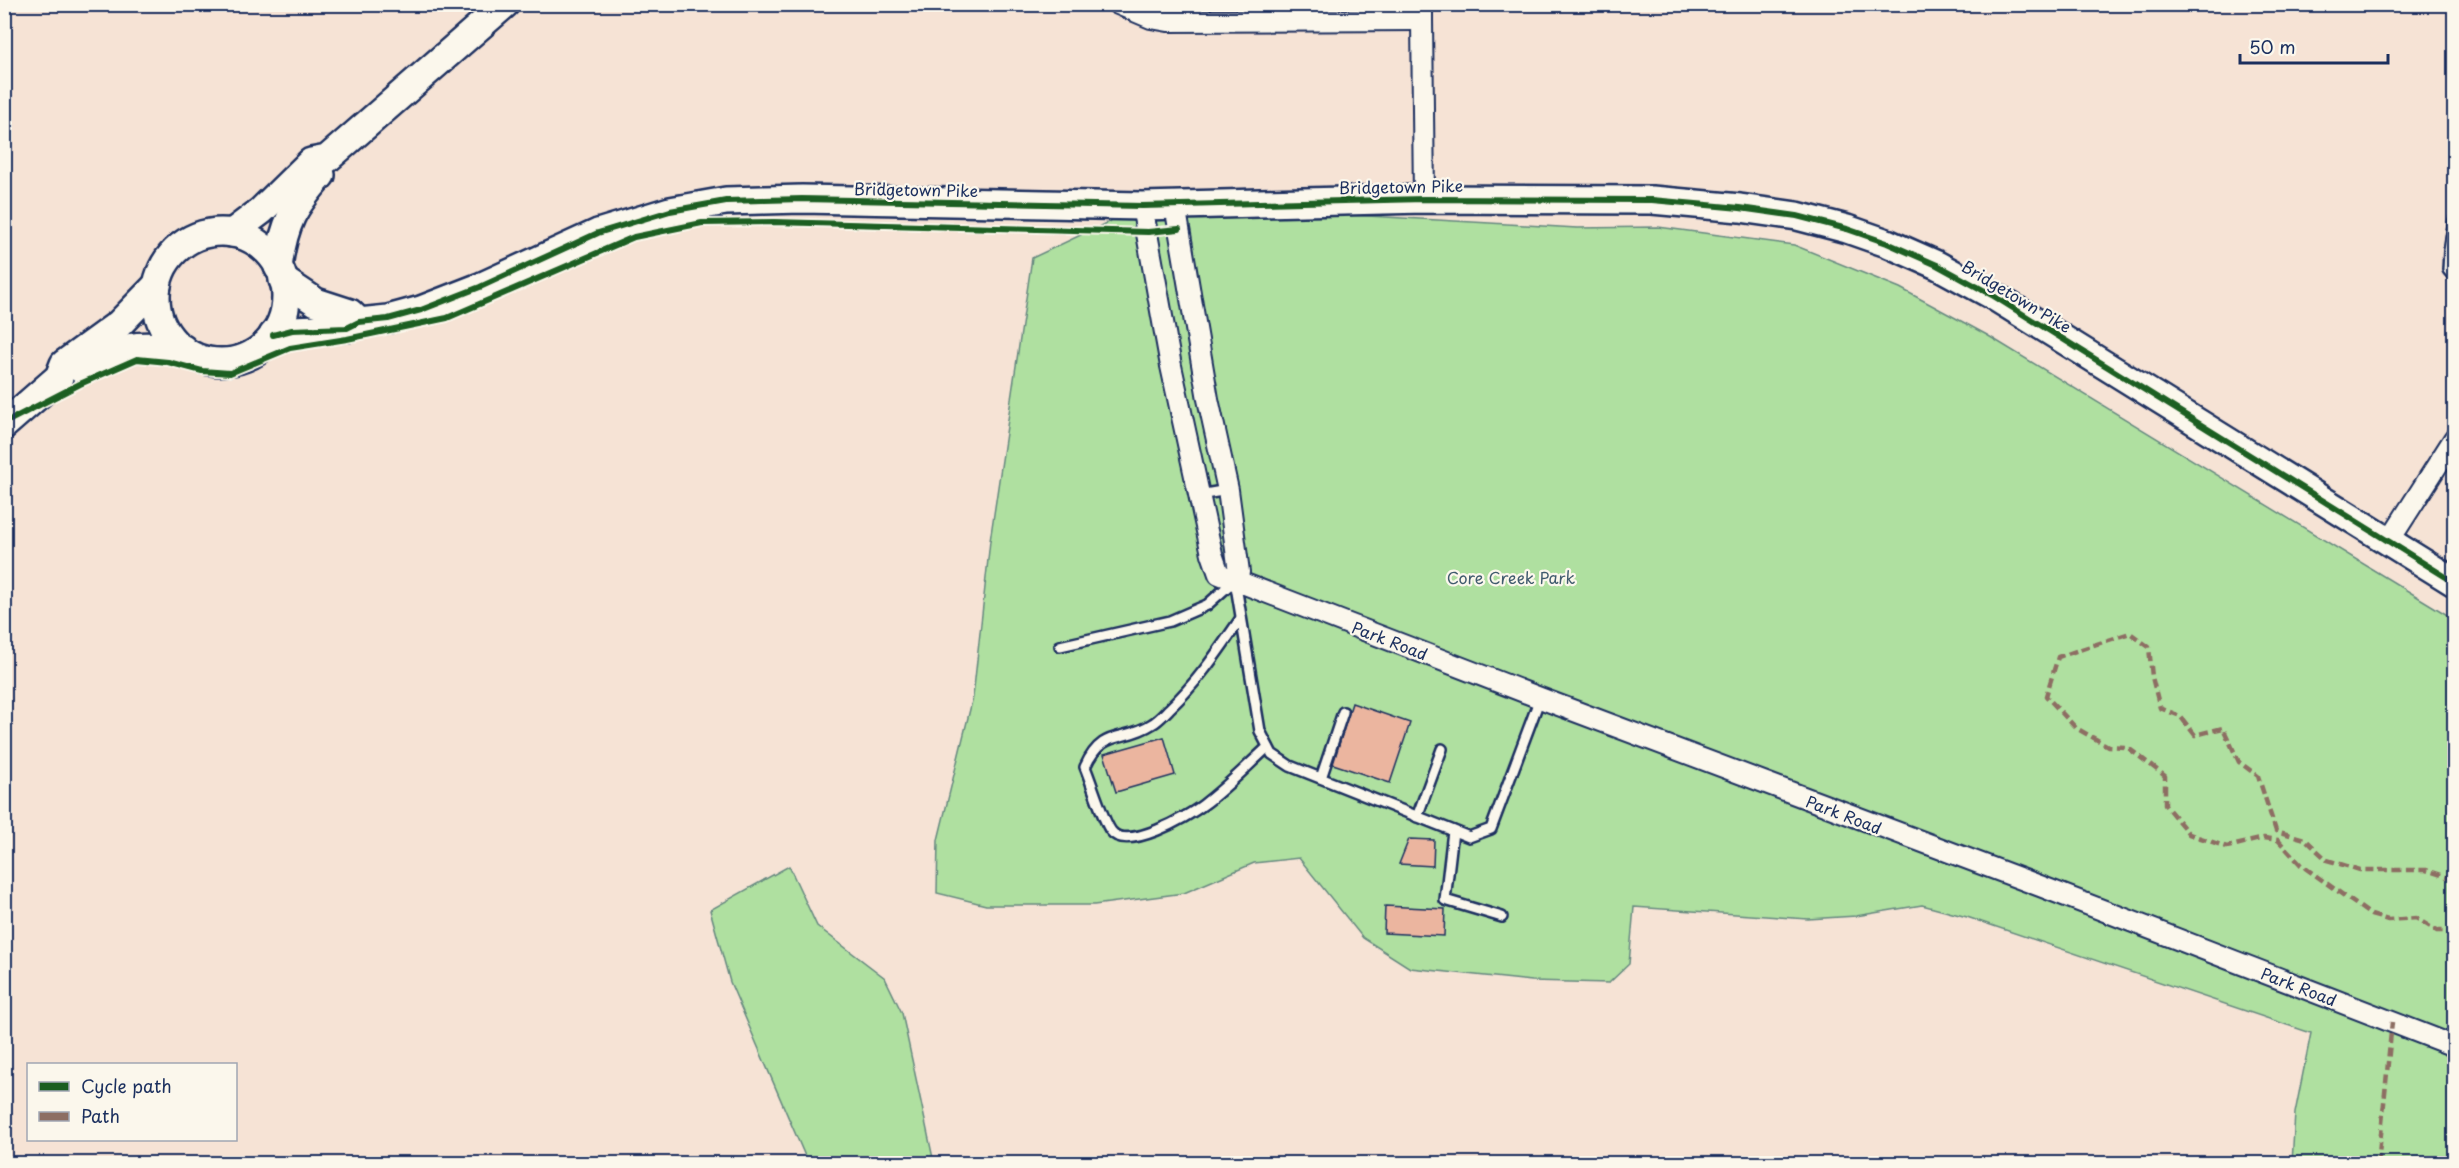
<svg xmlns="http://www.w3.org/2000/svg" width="2459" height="1168" viewBox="0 0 2459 1168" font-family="'Playpen Sans',sans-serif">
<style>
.green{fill:#afe0a0;stroke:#65887f;stroke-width:1.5}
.building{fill:#ebb59f;stroke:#1b2f5e;stroke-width:1.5}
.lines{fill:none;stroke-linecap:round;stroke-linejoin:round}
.lane-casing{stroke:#1b2f5e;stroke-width:14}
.street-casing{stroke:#1b2f5e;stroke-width:24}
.secondary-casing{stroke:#1b2f5e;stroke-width:32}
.lane{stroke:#fbf7ec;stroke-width:9}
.street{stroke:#fbf7ec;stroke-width:20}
.secondary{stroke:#fbf7ec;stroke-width:27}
.quiet{stroke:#8d6e63;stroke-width:4.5;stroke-dasharray:9 4.5;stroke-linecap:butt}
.cycleway-casing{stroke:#fbf7ec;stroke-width:10}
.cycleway{stroke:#1b5e20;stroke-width:6}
.labels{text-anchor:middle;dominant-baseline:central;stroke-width:4.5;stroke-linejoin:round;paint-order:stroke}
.street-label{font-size:16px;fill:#1b2f5e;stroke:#fbf7ec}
.park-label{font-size:16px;fill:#405b6e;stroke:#fbf7ec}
</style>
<rect width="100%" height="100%" fill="#f6e3d5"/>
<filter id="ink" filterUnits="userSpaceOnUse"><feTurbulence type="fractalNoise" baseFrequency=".0167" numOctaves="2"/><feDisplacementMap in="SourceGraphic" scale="12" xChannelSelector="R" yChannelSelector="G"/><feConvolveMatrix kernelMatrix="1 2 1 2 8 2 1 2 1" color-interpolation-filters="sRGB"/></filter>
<g filter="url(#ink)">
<!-- green -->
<g class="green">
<polygon points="1175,205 1577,228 1658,227 1794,245 1900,288 1987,335 2454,619 2454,1163 2292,1163 2295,1113 2311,1033 1967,917 1922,905 1856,916 1808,919 1634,907 1629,964 1609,983 1532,981 1410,968 1363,938 1299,858 1254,863 1184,893 1094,905 986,905 937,893 938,840 973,697 990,541 1032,258 1142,206"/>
<polygon points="789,866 817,926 885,978 902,1013 934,1163 808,1163 730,982 710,910"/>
</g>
<!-- building -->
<g class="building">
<polygon points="1352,703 1410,723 1390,783 1333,764"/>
<polygon points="1164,737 1175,775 1116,792 1104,754"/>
<polygon points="1409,839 1434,840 1433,866 1399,864"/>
<polygon points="1385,906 1445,909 1444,936 1384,933"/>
</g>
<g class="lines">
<!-- lane casing -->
<g class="lane-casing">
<g id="lane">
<polyline points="2454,220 2449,251 2448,270 2454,277"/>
<polyline points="1199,495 1228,490"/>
<polyline points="1235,580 1260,731 1272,754 1290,766 1469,837 1491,829 1540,698"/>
<path d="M 1241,618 C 1219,650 1198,682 1169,709 C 1164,714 1158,721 1152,724 C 1123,743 1103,727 1085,767 C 1091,781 1103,821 1111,831 C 1126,852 1187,817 1203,805 C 1226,788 1247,766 1268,747"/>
<polyline points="1060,646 1170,621 1207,605 1235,580"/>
<polyline points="1321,778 1343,712"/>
<polyline points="1417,817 1442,749"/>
<polyline points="1453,831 1445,900 1502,917"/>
</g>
</g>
<!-- street casing -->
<g class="street-casing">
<g id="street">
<polyline points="1118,4 1151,18 1168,21 1422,20 1422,4"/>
<polyline points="1422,20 1424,199"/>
<polyline points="1175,205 1208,399 1228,490 1239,572 1235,580"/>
<polyline points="1142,206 1171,366 1212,554 1219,574 1540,698 2040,886 2454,1046"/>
<polyline points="2389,541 2454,439"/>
</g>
</g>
<!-- secondary casing -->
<g class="secondary-casing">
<g id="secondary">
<circle cx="221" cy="297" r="65"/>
<polyline points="232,233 261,211 311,162 327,159 505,4"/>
<path d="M 278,267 C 284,223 293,207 321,175"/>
<polyline points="283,280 316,302 350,313 359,322"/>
<polyline points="273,335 292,330 347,328 359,322 388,319 421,310 480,287 598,233 670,211 726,201 802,199 1142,206 1424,199 1652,200 1740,208 1797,216 1847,229 1887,243 1937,265 1992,295 2454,582"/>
<path d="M 82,370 C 124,343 135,344 183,349"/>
<polyline points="4,425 59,377 64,364 119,324 157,285"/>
</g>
</g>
<!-- lane -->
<use href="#lane" class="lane"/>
<!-- street -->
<use href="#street" class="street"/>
<!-- secondary -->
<use href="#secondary" class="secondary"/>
<!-- quiet -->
<g class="quiet">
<polyline points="2454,879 2426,870 2360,870 2327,860 2305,839 2276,831 2258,776 2239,762 2223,728 2195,735 2180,716 2160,708 2152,677 2149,647 2130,633 2058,657 2046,696 2076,728 2108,746 2127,747 2165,776 2165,805 2189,834 2227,847 2264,838 2278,840 2301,865 2371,915 2388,920 2416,918 2437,931 2454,931"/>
<polyline points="2378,1164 2392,1022"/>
</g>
<!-- cycleway casing -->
<g class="cycleway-casing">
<g id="cycleway">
<polyline points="273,335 292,330 347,328 359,322 388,319 421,310 480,287 598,233 670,211 726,201 802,199 1142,206 1424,199 1652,200 1740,208 1797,216 1847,229 1887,243 1937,265 1992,295 2454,582"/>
<polyline points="10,420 80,384 137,359 168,362 202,371 230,373 290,348 347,339 447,318 634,237 702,223 774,222 1148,232 1179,229"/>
</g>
</g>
<!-- cycleway -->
<use href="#cycleway" class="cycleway"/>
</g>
</g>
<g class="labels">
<!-- street labels -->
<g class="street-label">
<text transform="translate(1401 186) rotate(-1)">Bridgetown Pike</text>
<text transform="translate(916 189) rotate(1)">Bridgetown Pike</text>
<text transform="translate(2017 296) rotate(31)">Bridgetown Pike</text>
<text transform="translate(1390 640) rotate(21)">Park Road</text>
<text transform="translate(1844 814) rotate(21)">Park Road</text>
<text transform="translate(2299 986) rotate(21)">Park Road</text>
</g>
<!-- park labels -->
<g class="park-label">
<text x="1511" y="577">Core Creek Park</text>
</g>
</g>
<!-- margin -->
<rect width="2459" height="1168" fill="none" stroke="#fbf7ec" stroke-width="24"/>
<rect x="12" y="12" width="2435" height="1144" fill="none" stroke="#1b2f5e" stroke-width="2" filter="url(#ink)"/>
<!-- legend -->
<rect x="27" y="1063" width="210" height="78" fill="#fbf7ec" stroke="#a1a7b3" stroke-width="1.5"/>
<rect x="39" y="1082" width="30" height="9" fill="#1b5e20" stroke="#a1a7b3" stroke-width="1.5"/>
<text x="81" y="1093" font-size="18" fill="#1b2f5e">Cycle path</text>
<rect x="39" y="1112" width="30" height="9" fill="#8d6e63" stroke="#a1a7b3" stroke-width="1.5"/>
<text x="81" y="1123" font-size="18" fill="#1b2f5e">Path</text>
<!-- scale -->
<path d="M2240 54v9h148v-9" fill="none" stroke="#1b2f5e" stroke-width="3"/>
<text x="2249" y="54" font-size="18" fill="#1b2f5e" stroke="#fbf7ec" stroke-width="4.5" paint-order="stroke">50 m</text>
</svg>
